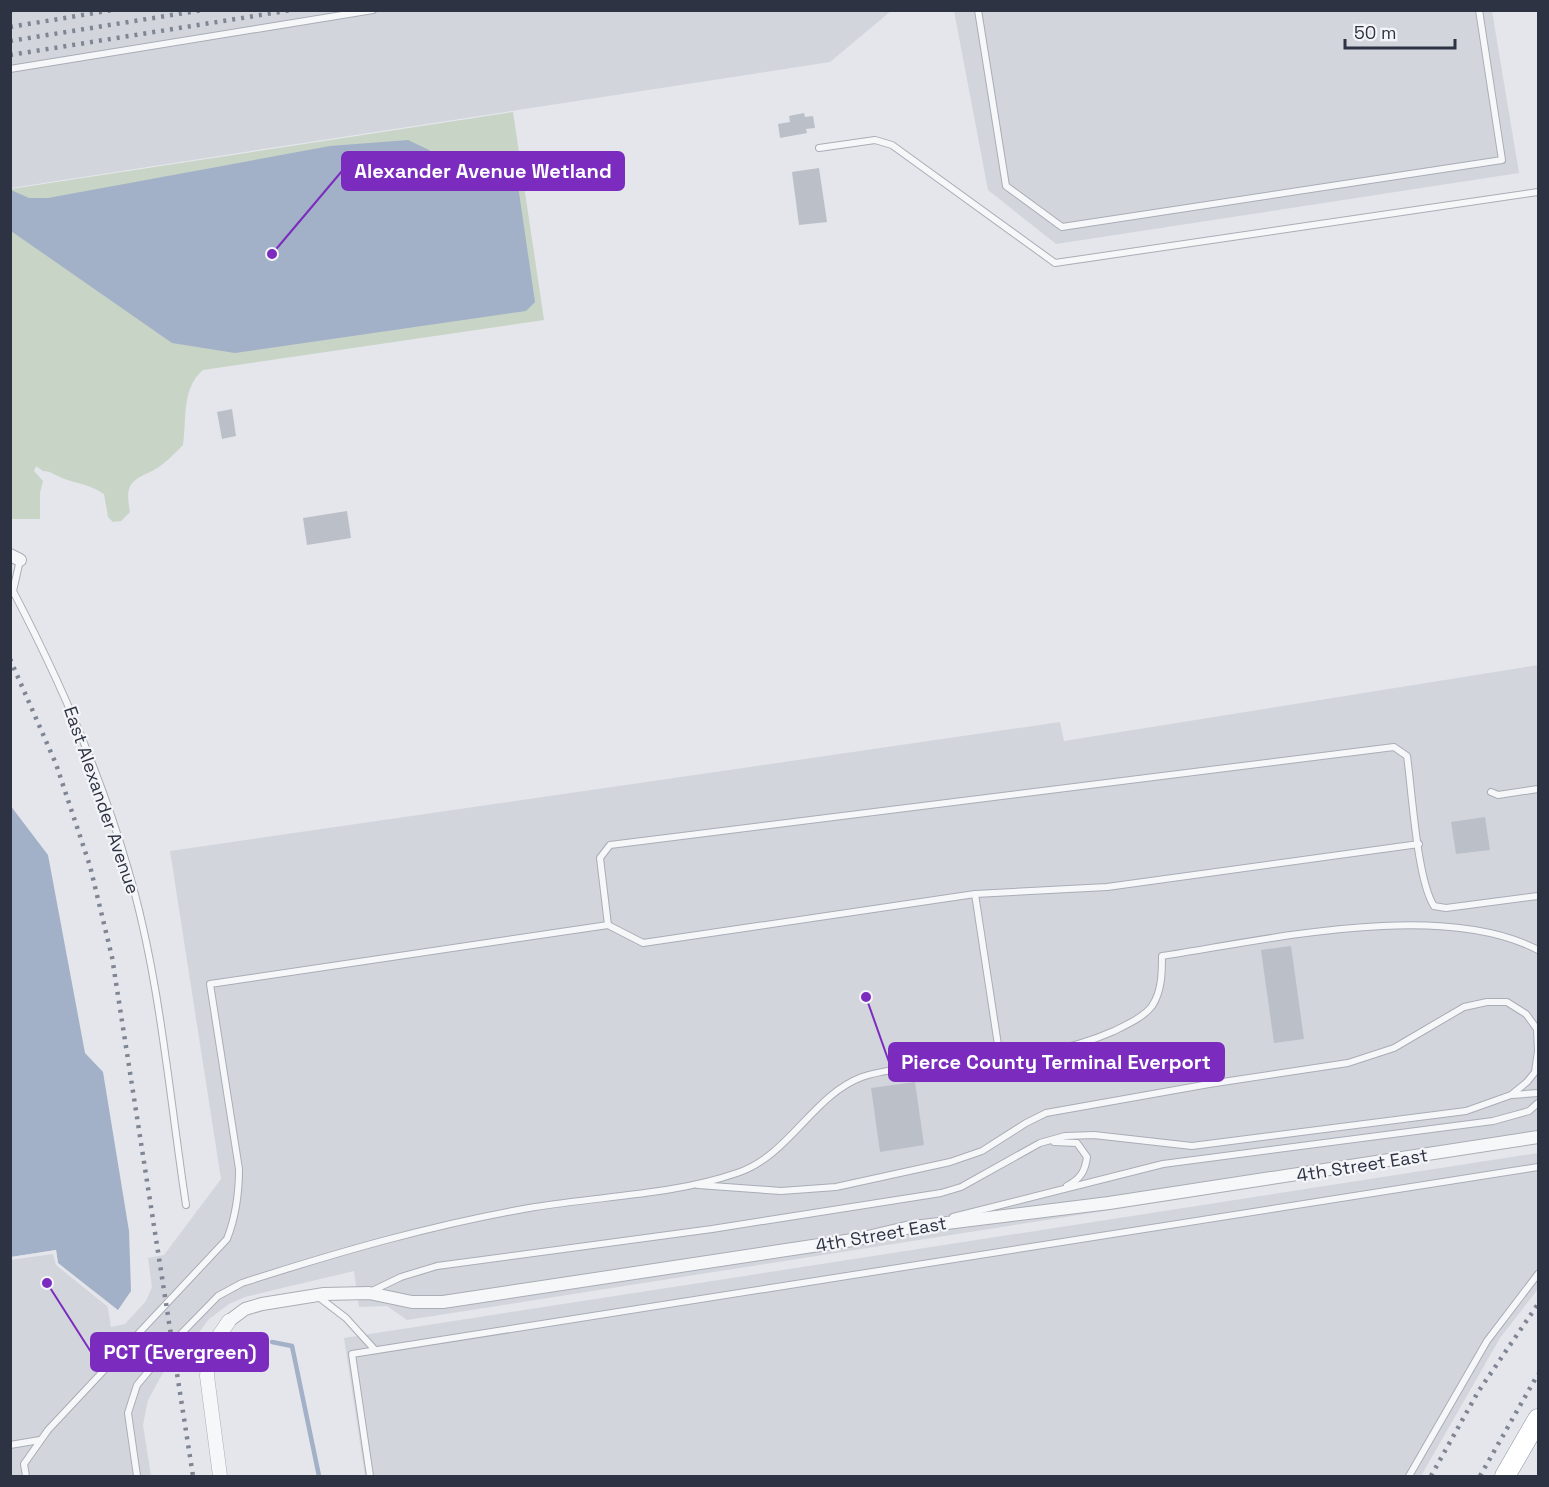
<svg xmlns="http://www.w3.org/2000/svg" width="1549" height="1487" viewBox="0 0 1549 1487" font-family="'Space Grotesk',sans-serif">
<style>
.built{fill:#d2d5dc}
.green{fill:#c8d4c6}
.water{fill:#a2b1c7}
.pier{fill:#e4e6eb}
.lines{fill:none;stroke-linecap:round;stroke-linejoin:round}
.stream{stroke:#a2b1c7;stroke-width:4.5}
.building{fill:#bbbfc7}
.service-casing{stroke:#a9adb5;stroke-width:8}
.minor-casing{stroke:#a9adb5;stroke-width:14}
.tertiary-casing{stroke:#a9adb5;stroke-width:15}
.trunk-casing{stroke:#8c93a0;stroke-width:21}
.service{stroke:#f6f7f9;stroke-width:6}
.minor{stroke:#f6f7f9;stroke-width:12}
.tertiary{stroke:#f6f7f9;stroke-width:14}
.trunk{stroke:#fff;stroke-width:20}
.rail{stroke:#7e8593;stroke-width:4.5;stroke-dasharray:3 6;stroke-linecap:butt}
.labels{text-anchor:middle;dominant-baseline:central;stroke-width:4.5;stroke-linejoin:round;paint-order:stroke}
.street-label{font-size:18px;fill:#2d3342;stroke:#f3f5f8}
.leader{fill:none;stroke:#7b2cbf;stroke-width:2}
.callout-dot{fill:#7b2cbf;stroke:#f3f5f8;stroke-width:2}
.callout{fill:#7b2cbf;stroke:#7b2cbf;stroke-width:2}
.callout-label{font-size:20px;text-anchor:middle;font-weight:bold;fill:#fff}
</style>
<rect width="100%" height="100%" fill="#e4e6eb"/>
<!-- built -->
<g class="built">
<polygon points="11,11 891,11 830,62 11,188"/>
<polygon points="954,11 1492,11 1519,173 1056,244 988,190"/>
<polygon points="1538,665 1538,1143 407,1320 387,1306 359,1307 354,1271 245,1297 229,1304 208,1320 185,1352 186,1369 164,1371 148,1400 143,1425 151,1476 11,1476 10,1257 56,1250 58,1263 107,1303 111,1327 125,1324 146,1301 152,1287 148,1258 164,1255 221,1179 170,851 1060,722 1064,741"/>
<polygon points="1538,1153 1538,1289 1500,1338 1421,1476 365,1476 344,1338"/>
</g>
<!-- green -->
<path class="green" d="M 513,112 L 544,320 L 203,370 C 181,389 187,419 183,445 C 174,454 164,465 152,471 C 130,481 125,485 130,512 L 121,521 L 113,522 L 108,517 L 104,494 C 90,484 77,484 62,478 C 54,475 52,471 43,471 L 36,466 L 34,471 L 43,481 L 40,493 L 40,519 L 11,519 L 11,189 Z"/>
<!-- water -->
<g class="water">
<polygon points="408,140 429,150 453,181 466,182 508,167 516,172 535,302 526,311 235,353 172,343 11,231 11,190 29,198 48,198 330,146"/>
<polygon points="10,805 48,855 85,1053 103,1072 129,1231 131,1291 118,1310 58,1263 56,1250 11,1257"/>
</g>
<!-- pier -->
<polygon class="pier" points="56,1250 58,1263 107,1303 108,1307 56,1265 53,1254 10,1260 11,1257"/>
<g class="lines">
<!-- stream -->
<polyline class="stream" points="272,1342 292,1346 319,1476"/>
</g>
<!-- building -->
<g class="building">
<polygon points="804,113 805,117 813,116 815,128 806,129 807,133 780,138 778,124 790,122 789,116"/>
<polygon points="819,168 827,222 799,225 792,172"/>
<polygon points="232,409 236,436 222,439 217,412"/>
<polygon points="347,511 351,538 307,545 303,518"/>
<polygon points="1485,817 1490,850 1456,854 1451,822"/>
<polygon points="1291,946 1304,1039 1274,1043 1261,950"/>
<polygon points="915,1082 924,1145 880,1152 871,1088"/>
</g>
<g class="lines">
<!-- service casing -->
<g class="service-casing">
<g id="service">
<polyline points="978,10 1006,186 1062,227 1502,160 1479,10"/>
<polyline points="10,69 373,10"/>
<polyline points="819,148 875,140 892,145 1055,263 1538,192"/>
<path d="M 20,560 L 13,591 C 60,681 100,772 128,869 C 160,977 169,1094 186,1205"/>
<polyline points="1491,792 1498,795 1538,789"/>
<polyline points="975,894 1000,1058"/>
<path d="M 608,925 L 600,858 L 610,845 L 1394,747 L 1407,756 C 1412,791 1417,880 1434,906 L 1446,908 L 1538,896"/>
<polyline points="1512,1095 1538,1093"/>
<path d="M 1054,1142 L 1077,1143 L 1087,1157 C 1085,1172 1080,1179 1067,1186"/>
<polyline points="953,1217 1163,1164 1493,1121 1529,1111 1538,1103"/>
<polyline points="372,1291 401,1277 437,1266 712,1229 941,1193 961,1187 1040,1143 1065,1136 1094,1135 1192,1146 1466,1111 1511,1095 1527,1082 1535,1072 1538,1051 1537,1029 1526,1014 1507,1002 1487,1002 1464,1007 1394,1048 1348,1063 1209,1084 1046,1113 1026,1123 982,1151 950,1162 836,1187 781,1191 698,1185"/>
<polyline points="316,1295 346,1318 375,1350"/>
<polyline points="10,1445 40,1440"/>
<path d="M 26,1476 L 24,1464 L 48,1430 L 227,1239 C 236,1216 239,1194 239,1169 L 210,984 L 608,925 L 643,943 L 975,894 L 1107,887 L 1419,844"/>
<path d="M 137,1476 L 128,1413 L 137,1385 L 173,1342 L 218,1296 L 242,1283 C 338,1252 435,1224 535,1207 C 602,1196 673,1195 737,1173 C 789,1156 813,1095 862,1077 C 886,1069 913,1068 938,1065 C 998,1059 1058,1056 1114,1031 C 1126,1025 1144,1017 1152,1006 C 1162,991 1162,972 1162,956 C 1267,940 1441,899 1538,950"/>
<polyline points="370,1476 352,1354 1538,1167"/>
<polyline points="1409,1476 1487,1341 1538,1274"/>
</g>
</g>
<!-- minor casing -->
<g class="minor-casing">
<g id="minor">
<polyline points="10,555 20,560"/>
<polyline points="229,1321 245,1309 262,1304 324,1294 369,1293 412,1302 443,1302 859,1239 906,1228 1109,1203 1538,1137"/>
</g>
</g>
<!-- tertiary casing -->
<g class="tertiary-casing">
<polyline id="tertiary" points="220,1476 207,1376 209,1350 229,1321"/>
</g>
<!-- trunk casing -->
<g class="trunk-casing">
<polyline id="trunk" points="1505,1476 1538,1419"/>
</g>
<!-- service -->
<use href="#service" class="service"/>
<!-- minor -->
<use href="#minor" class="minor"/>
<!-- tertiary -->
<use href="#tertiary" class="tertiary"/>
<!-- trunk -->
<use href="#trunk" class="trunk"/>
<!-- rail -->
<g class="rail">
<polyline points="10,11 12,10"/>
<polyline points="10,27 113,10"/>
<polyline points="10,41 203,10"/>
<polyline points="10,55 292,10"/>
<polyline points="10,659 56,764 90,866 112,957 193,1476"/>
<polyline points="1431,1476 1478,1392 1538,1304"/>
<polyline points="1480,1476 1538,1374"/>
</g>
</g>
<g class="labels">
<!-- street labels -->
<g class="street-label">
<text transform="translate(102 800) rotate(71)">East Alexander Avenue</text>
<text transform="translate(1362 1165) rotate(-9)">4th Street East</text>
<text transform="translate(881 1234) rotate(-10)">4th Street East</text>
</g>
</g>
<!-- callouts -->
<path class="leader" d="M272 254L342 171M866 997L889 1062M47 1283L91 1352"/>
<g class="callout-dot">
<circle cx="272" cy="254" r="6"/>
<circle cx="866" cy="997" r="6"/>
<circle cx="47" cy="1283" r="6"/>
</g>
<g class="callout">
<rect x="342" y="152" width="282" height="38" rx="6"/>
<rect x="889" y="1043" width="335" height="38" rx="6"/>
<rect x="91" y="1333" width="177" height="38" rx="6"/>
</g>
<g class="callout-label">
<text x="483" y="178">Alexander Avenue Wetland</text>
<text x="1056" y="1069">Pierce County Terminal Everport</text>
<text x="180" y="1359">PCT (Evergreen)</text>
</g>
<!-- border -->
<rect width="1549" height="1487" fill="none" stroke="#2d3342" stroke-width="24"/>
<!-- scale -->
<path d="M1345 39v9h110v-9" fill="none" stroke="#2d3342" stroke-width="3"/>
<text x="1354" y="39" font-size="18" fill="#2d3342" stroke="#f3f5f8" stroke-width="4.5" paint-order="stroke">50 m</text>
</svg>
